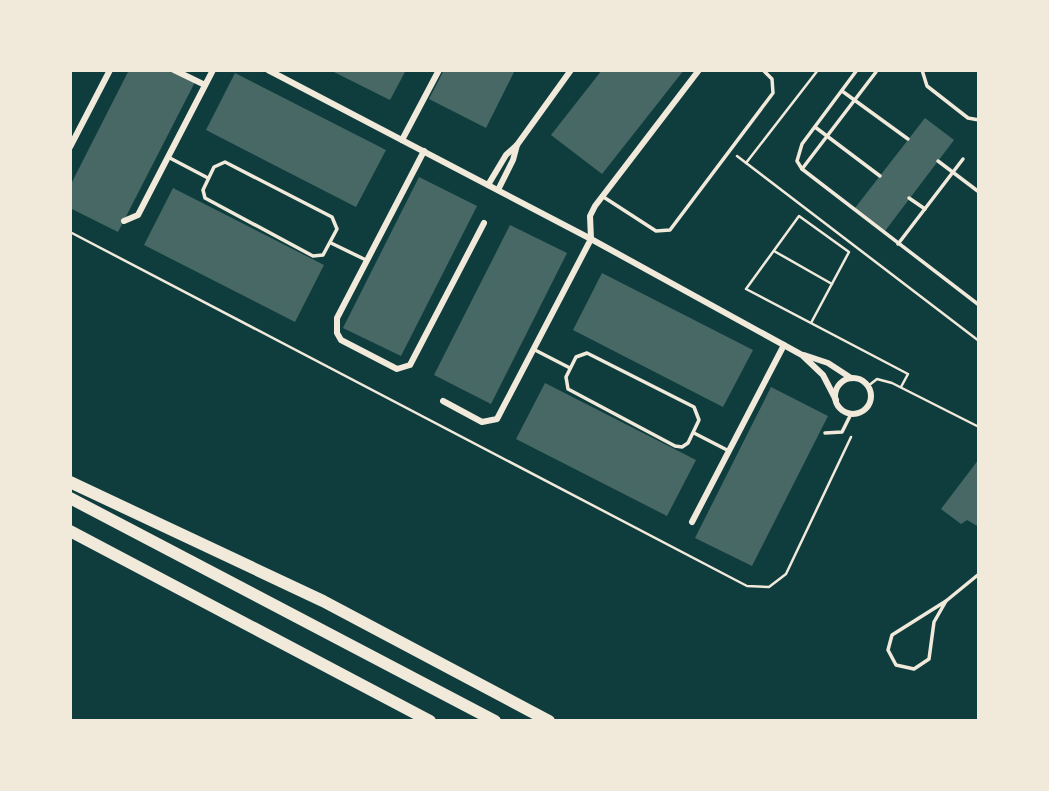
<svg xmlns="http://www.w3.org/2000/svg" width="1049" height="791" viewBox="0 0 1049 791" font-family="Poppins,sans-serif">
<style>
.building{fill:#486865}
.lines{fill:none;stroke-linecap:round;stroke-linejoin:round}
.path{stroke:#f1e9da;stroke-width:2.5}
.service{stroke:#f1e9da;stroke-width:3.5}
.minor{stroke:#f1e9da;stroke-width:6}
.motorway{stroke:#f1e9da;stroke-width:12}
</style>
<rect width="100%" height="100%" fill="#0f3d3e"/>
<!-- building -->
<g class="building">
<polygon points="129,70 171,70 195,82 118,232 70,208 70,186"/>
<polygon points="330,70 406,70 390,100"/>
<polygon points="444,70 515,70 486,128 429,99"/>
<polygon points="602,70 684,70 602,174 551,135"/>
<polygon points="235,73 386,150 356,207 206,130"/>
<polygon points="925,118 954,140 885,231 855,208"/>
<polygon points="419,177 477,206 401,356 343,328"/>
<polygon points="173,188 324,265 295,322 144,245"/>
<polygon points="510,225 567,253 491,404 434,375"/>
<polygon points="602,273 753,350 723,407 573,330"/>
<polygon points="545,383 696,460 667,516 516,439"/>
<polygon points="771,387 828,416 752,566 695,538"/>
<polygon points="979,459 979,527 967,520 961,524 941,509"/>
</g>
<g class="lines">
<!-- path -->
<g class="path">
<polyline points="737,156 979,341"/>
<polyline points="746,163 818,70"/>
<polyline points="70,232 747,586 769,587 786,574 851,437"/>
<polyline points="774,251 832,284"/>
<polyline points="811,323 849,252 799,216 746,289 908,374 901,387"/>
<polyline points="868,386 877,379 892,383 979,427"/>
</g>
<!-- service -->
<g class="service">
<polyline points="857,70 802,144 797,161 802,169 979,305"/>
<polyline points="922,70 927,86 968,118 979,120"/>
<polyline points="842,91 908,139"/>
<polyline points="815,127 880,176"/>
<polyline points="168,157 208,178"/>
<polyline points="938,161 979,192"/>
<polygon points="225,162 332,217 337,229 323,255 313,256 205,198 203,190 214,167"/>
<polyline points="802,169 876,72"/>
<polyline points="602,196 656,231 670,230 773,93 772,79 763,70"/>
<polyline points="909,198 925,209"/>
<polyline points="331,243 366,260"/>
<polyline points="898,244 963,159"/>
<polyline points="535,350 570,368"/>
<polygon points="587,353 694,407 699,420 688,443 682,447 675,446 568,389 566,377 576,357"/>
<polyline points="694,433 729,451"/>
<polyline points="825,433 842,432 851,414"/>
<polygon points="946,601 934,622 929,659 914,669 896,665 888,650 892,635"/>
<polyline points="946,601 979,574"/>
</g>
<!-- minor -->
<g class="minor">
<polyline points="174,70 205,85"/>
<polyline points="268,70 591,239 802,355 823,375 836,400"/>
<polyline points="402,140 439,70"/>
<polyline points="70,147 110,70"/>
<polyline points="424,151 337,318 337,333 341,340 397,369 410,365 484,223"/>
<polyline points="488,185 506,155 517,145 571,70"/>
<polyline points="498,190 513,160 517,145"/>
<polyline points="124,221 138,215 213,70"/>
<polyline points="804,355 828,363 851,378"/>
<circle cx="853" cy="396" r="18"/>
<polyline points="443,401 482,422 497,419 591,239 590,216 595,206 699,70"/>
<polyline points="692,522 784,345"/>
</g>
<!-- motorway -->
<g class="motorway">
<polyline points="70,482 323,601 549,721"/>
<polyline points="70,498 495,721"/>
<polyline points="70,531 430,721"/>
</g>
</g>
<!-- border -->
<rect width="1049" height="791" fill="none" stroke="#f1e9da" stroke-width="144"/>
</svg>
